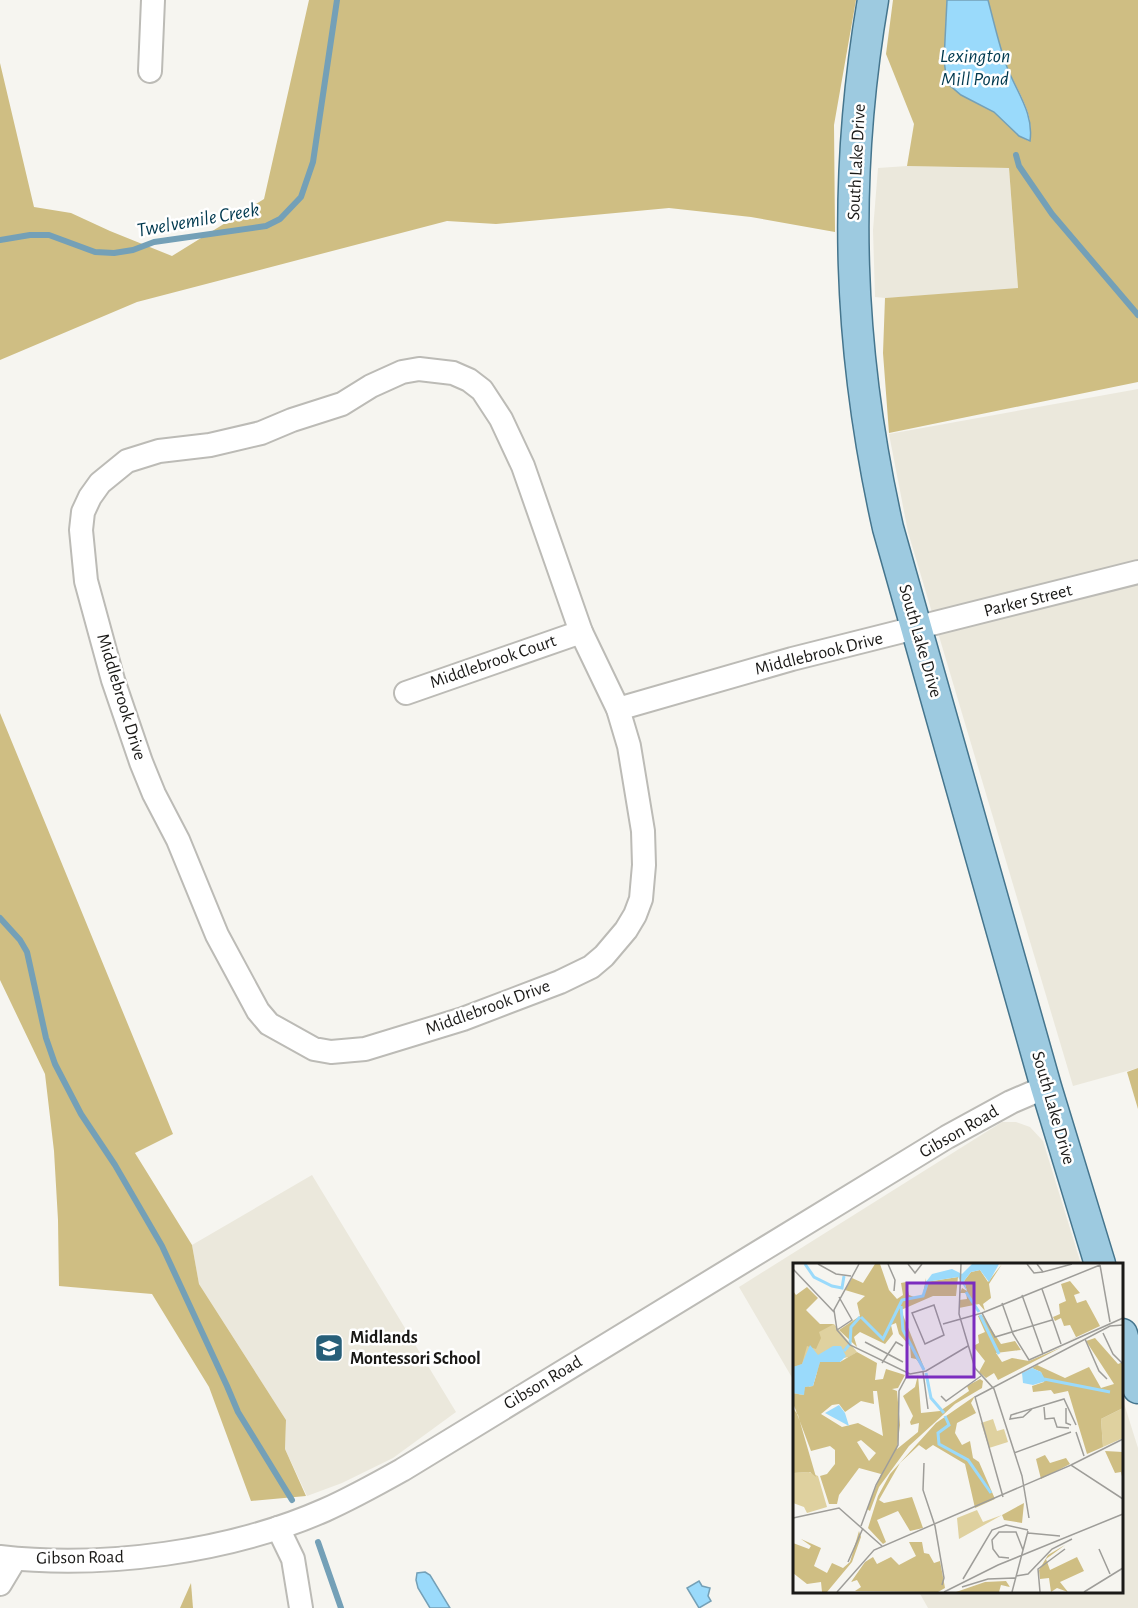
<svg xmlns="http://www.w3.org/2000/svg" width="1138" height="1608" viewBox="0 0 1138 1608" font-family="'Alegreya Sans',sans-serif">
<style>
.built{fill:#ebe8dc}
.forest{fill:#cfbe83}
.water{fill:#9adafb;stroke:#74a0b7;stroke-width:1.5}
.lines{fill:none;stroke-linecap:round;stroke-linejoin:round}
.stream{stroke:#74a0b7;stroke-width:6}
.minor-casing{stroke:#bcbbb6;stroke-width:26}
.major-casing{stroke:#45758d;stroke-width:33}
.minor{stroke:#fff;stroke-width:22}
.major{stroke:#9dcae0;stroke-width:30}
.labels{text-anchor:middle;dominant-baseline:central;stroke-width:5;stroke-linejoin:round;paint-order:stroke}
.street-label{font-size:18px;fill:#1a1917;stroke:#fff}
.poi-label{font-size:18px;font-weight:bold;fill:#1a1917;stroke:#fff;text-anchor:start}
.water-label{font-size:20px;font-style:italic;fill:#00394f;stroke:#fff}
.inset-river{fill:none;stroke:#9adafb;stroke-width:3}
.inset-road{fill:none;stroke:#9e9d99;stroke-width:1.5}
.view{fill:#7b2cbf;fill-opacity:0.15;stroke:#7b2cbf;stroke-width:3}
.inset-edge{fill:none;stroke:#1a1917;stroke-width:3}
</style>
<rect width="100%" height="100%" fill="#f6f5f0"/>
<!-- built -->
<g class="built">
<polygon points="907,166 1009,168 1018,289 885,298 875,297 873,230 878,168"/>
<polygon points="1138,389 1138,1068 1073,1086 908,532 889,434"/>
<polygon points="1002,1122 1016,1122 1030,1127 1043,1141 1081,1264 794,1264 794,1381 739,1287"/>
<polygon points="312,1175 456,1412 393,1458 342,1483 307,1496 285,1449 286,1420 199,1284 192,1245"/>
<polygon points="1122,1397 1138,1448 1138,1608 928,1608 919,1592 1122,1592"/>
</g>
<!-- forest -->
<g class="forest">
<polygon points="309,0 856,0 834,125 835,232 751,217 669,208 496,224 447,221 137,302 0,360 0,63 34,207 71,213 110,231 172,256 264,199"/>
<path d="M 893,0 L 947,0 L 944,60 L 961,95 L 994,112 L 1019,136 L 1029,141 C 1036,114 1017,92 1007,67 C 999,46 994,22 988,0 L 1138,0 L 1138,382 L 889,433 L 883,353 L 885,298 L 1018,288 L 1009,168 L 907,166 L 914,124 L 886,54 Z"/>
<polygon points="0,713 173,1134 135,1153 192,1245 199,1284 286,1420 285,1449 306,1496 251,1501 209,1387 152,1294 59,1286 58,1220 54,1151 45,1074 0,980"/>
<polygon points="1138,1068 1138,1109 1127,1072"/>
<polygon points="191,1583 193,1608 180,1608"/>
</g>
<!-- water -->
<g class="water">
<path d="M 947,0 L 988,0 C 994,22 999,46 1007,67 C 1017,93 1034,113 1030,141 L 1019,136 L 994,112 L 961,95 L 947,83 L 944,60 Z"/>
<polygon points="425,1572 430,1575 450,1608 430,1608 418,1588 416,1580 417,1573"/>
<polygon points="699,1581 702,1586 710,1588 708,1596 711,1601 699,1608 687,1588"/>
</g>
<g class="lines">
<!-- stream -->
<g class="stream">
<polyline points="1016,155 1019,166 1052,214 1138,315"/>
<polyline points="0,240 30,235 49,235 95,252 114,253 133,250 154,242 266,226 280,219 301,197 313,162 337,0"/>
<polyline points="0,918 20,940 27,952 46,1038 55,1064 81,1114 115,1165 162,1246 227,1386 238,1412 292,1500"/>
<polyline points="318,1542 341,1608"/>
</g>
<!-- minor casing -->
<g class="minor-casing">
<g id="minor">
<polyline points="150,71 153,0"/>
<polygon points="419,369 453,373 469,380 482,390 501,419 523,466 581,632 618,709 629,746 643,831 644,865 641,899 635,915 626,930 604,956 591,967 560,982 463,1019 365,1049 331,1052 314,1049 269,1024 258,1011 217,935 178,840 154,794 141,762 113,680 86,581 81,530 83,512 90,497 100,483 127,461 159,451 210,445 261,433 292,420 342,404 371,386 402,372"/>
<polyline points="406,693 581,632"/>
<polyline points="618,709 792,659 1138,572"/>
<polyline points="278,1528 293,1559 301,1608"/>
<path d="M 0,1557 C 103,1569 230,1552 325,1510 C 352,1498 377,1484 402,1470 L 947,1137 L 1011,1102 L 1046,1087"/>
<polyline points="0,1584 15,1559"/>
</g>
</g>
<!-- major casing -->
<g class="major-casing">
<g id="major">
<path d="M 873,0 C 842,181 848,350 888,528 L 1046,1087 L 1100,1264"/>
<polyline points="1122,1334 1138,1388"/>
</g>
</g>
<!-- minor -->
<use href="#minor" class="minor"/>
<!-- major -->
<use href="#major" class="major"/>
</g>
<!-- icons -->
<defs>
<g id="school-square" transform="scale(1.5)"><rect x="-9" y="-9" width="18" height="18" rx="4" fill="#275f79" stroke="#fff"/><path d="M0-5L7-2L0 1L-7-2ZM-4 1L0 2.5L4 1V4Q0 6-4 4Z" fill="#fff"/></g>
</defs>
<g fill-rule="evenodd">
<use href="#school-square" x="329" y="1348"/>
</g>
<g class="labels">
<!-- street labels -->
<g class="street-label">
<text transform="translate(857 162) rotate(-87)">South Lake Drive</text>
<text transform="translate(1028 601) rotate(-14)">Parker Street</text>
<text transform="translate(920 641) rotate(74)">South Lake Drive</text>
<text transform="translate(819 654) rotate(-14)">Middlebrook Drive</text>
<text transform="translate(493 662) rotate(-19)">Middlebrook Court</text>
<text transform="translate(121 697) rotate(73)">Middlebrook Drive</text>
<text transform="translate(488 1008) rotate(-20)">Middlebrook Drive</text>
<text transform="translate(1053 1108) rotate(74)">South Lake Drive</text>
<text transform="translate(959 1132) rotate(-30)">Gibson Road</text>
<text transform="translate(543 1383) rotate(-31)">Gibson Road</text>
<text transform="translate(80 1558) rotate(-1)">Gibson Road</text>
</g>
<!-- poi labels -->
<g class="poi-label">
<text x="350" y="1338">Midlands<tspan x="350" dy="21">Montessori School</tspan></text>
</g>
<!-- water labels -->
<g class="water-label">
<text x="975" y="56">Lexington<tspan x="975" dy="23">Mill Pond</tspan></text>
<text transform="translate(198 220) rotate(-10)">Twelvemile Creek</text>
</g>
</g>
<!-- overview -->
<g transform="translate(793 1263)">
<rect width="330" height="330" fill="#f6f5f0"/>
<path d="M 41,61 L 64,89 L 56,94 L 30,99 L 11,132 L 0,130 L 0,75 ZM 330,145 L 330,175 L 310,184 L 308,156 ZM 200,156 L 204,168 L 211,166 L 215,179 L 196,185 L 188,160 ZM 16,209 L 25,213 L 34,244 L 14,250 L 11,244 L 0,240 L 0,210 ZM 184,247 L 190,259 L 209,252 L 166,276 L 164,255 Z" fill="#dfd19f"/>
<path d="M 82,1 L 87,1 L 96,27 L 104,36 L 110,32 L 108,20 L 113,19 L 116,32 L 124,35 L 130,31 L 133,15 L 133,19 L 165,14 L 163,33 L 140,33 L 108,47 L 132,107 L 123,96 L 118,95 L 117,83 L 106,71 L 103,60 L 98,62 L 100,71 L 92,81 L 67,69 L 61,74 L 64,84 L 46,67 L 67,53 L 64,40 L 72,33 L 52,27 L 59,15 L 70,20 ZM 209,1 L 196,21 L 198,35 L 190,41 L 192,48 L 186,41 L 166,45 L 166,37 L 174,36 L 173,30 L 167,30 L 169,25 L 174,28 L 171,18 L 178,9 L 187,7 L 195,19 ZM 277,18 L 287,30 L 281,32 L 284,40 L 293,37 L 307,63 L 275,78 L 283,74 L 277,62 L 271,63 L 268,55 L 262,58 L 260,54 L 267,51 L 266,41 L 273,38 L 268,21 ZM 14,24 L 25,35 L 13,47 L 27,61 L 41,61 L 26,69 L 28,75 L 23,86 L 14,83 L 9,101 L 0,104 L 0,28 L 3,32 ZM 189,52 L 208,81 L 222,78 L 228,87 L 203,90 L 209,99 L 219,95 L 236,98 L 269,84 L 205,117 L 201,110 L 193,115 L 186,109 L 192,98 L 180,83 L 186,80 L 185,72 L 192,69 L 185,53 ZM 302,75 L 325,101 L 330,99 L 330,145 L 308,156 L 310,184 L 294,191 L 275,128 L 261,131 L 258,127 L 240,129 L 239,123 L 251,119 L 248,109 L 239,105 L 244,102 L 272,115 L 296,104 L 308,125 L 321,121 L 293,78 ZM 64,89 L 84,100 L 82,117 L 90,116 L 93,106 L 112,112 L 105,125 L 99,126 L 104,128 L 107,162 L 104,186 L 125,169 L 126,160 L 118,162 L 117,159 L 120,153 L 110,133 L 122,124 L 125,112 L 128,150 L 147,148 L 176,128 L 174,123 L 187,116 L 190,118 L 189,125 L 162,141 L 116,183 L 86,224 L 77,248 L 74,246 L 88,211 L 66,205 L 46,232 L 44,241 L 36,241 L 27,213 L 34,211 L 42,201 L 42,187 L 37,183 L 18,188 L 0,140 L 0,130 L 10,132 L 12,124 L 20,123 L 27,99 L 47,99 ZM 80,128 L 84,128 L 90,173 L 65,160 L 49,164 L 28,151 L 39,142 L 46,141 L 52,149 L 68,138 L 81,141 ZM 68,177 L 83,190 L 76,198 L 64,179 ZM 182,133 L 178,140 L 183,150 L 164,160 L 162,170 L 169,182 L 177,178 L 180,195 L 186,199 L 202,236 L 182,245 L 172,201 L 140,182 L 133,187 L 126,182 L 107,200 L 86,237 L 91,240 L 119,234 L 130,265 L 117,268 L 105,248 L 84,257 L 93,279 L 90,281 L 75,265 L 85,233 L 97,211 L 143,160 ZM 0,145 L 5,152 L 23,214 L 17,209 L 0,210 ZM 312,188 L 330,189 L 330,218 L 328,209 L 322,210 ZM 252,192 L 257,200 L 273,195 L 277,201 L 248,216 L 243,196 ZM 231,240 L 229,260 L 211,257 L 209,252 ZM 66,268 L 68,274 L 59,299 L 34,329 L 29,329 L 28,319 L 14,321 L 0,310 L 0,280 L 16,286 L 18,283 L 8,276 L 28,285 L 21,303 L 34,310 L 39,300 L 50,305 L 57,299 ZM 116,279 L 129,279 L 131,290 L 136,291 L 141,300 L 147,298 L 152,325 L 145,329 L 62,328 L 68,324 L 64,317 L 58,319 L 72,299 L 80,294 L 84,301 L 98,294 L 106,302 L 123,293 ZM 272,282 L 253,296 L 257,307 L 284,294 L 291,308 L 267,319 L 275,329 L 264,325 L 258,329 L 256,315 L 247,316 L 246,307 L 255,292 ZM 213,318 L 217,324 L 208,322 L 206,329 L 163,329 L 192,319 Z" fill="#cfbe83" fill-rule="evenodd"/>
<path d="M 179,1 L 206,1 L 196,19 L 187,7 L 178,9 L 171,18 L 174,28 L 165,14 L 133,19 L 139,11 L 159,6 L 169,11 ZM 17,82 L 25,92 L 40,83 L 48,83 L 53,93 L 47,99 L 27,99 L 20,123 L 12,124 L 11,132 L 0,130 L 0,104 L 9,101 ZM 239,105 L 248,109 L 253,118 L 240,122 L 230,120 L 229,110 ZM 46,142 L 52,150 L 56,163 L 32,150 Z" fill="#9adafb"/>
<path class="inset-river" d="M 12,1 L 21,14 L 39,23 L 49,25 L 51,13M 173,29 L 186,49M 108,43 L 110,67 L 131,107M 187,52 L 206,91M 68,54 L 90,76 L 109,37 L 130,33 L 135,18M 51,88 L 57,81 L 58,64 L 67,54M 133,110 L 138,135 L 151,150M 251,116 L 317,129M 152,153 L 156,162 L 145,170 L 146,181 L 175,197 L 198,230"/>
<path class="inset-road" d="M 25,1 L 43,11 L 58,13M 66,1 L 41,47 L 44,67 L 57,82 L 117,111 L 133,108 L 175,83M 95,1 L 102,17 L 101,28M 115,1 L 122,10 L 129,1M 168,1 L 166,51 L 182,105 L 201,126 L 229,213 L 236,255M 234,1 L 241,10 L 250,9M 244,1 L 250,9 L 279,1M 307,2 L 317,59M 0,6 L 41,49M 249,26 L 268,81M 229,32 L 250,91M 209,40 L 220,71 L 236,97 L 330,55M 141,42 L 151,72 L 132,81 L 119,50 ZM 189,50 L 202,74 L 259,57M 150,61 L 189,50 L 307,2M 44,67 L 59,57 L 46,34M 310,70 L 320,91 L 330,101M 292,76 L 306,108 L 314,116M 72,79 L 110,99M 89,100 L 103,79 L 110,83M 130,109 L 135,146M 148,133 L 153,138 L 188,113M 251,144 L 252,156 L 261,155 L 264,164 L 276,165M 273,145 L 273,160 L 278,162M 239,146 L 230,154 L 217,156 L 218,152 L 271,136 L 283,162M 283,169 L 291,193M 221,190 L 278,169M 131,200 L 130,227 L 142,263 L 151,315 L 149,322M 278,202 L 330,176M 210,234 L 182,134 L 317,63 L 330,62M 0,255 L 46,245 L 89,283M 68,263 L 83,222 L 105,182 L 106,128 L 115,111M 235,270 L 267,273M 306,286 L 317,311M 216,295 L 206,294 L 200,286 L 199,277 L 206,269 L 223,269 L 230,287M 55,299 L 70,265M 223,313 L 235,311 L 259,286 L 279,276M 170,316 L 199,267 L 213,262 L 235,267M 169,324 L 195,316 L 222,315M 44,329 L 81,287 L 278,202 L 330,236M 151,329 L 205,302 L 330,251M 219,329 L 235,268M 247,329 L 245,306 L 272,286M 291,329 L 330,305"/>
<path class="view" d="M 114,20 L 181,20 L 181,114 L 114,114 Z"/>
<rect width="330" height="330" class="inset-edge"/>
</g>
</svg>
